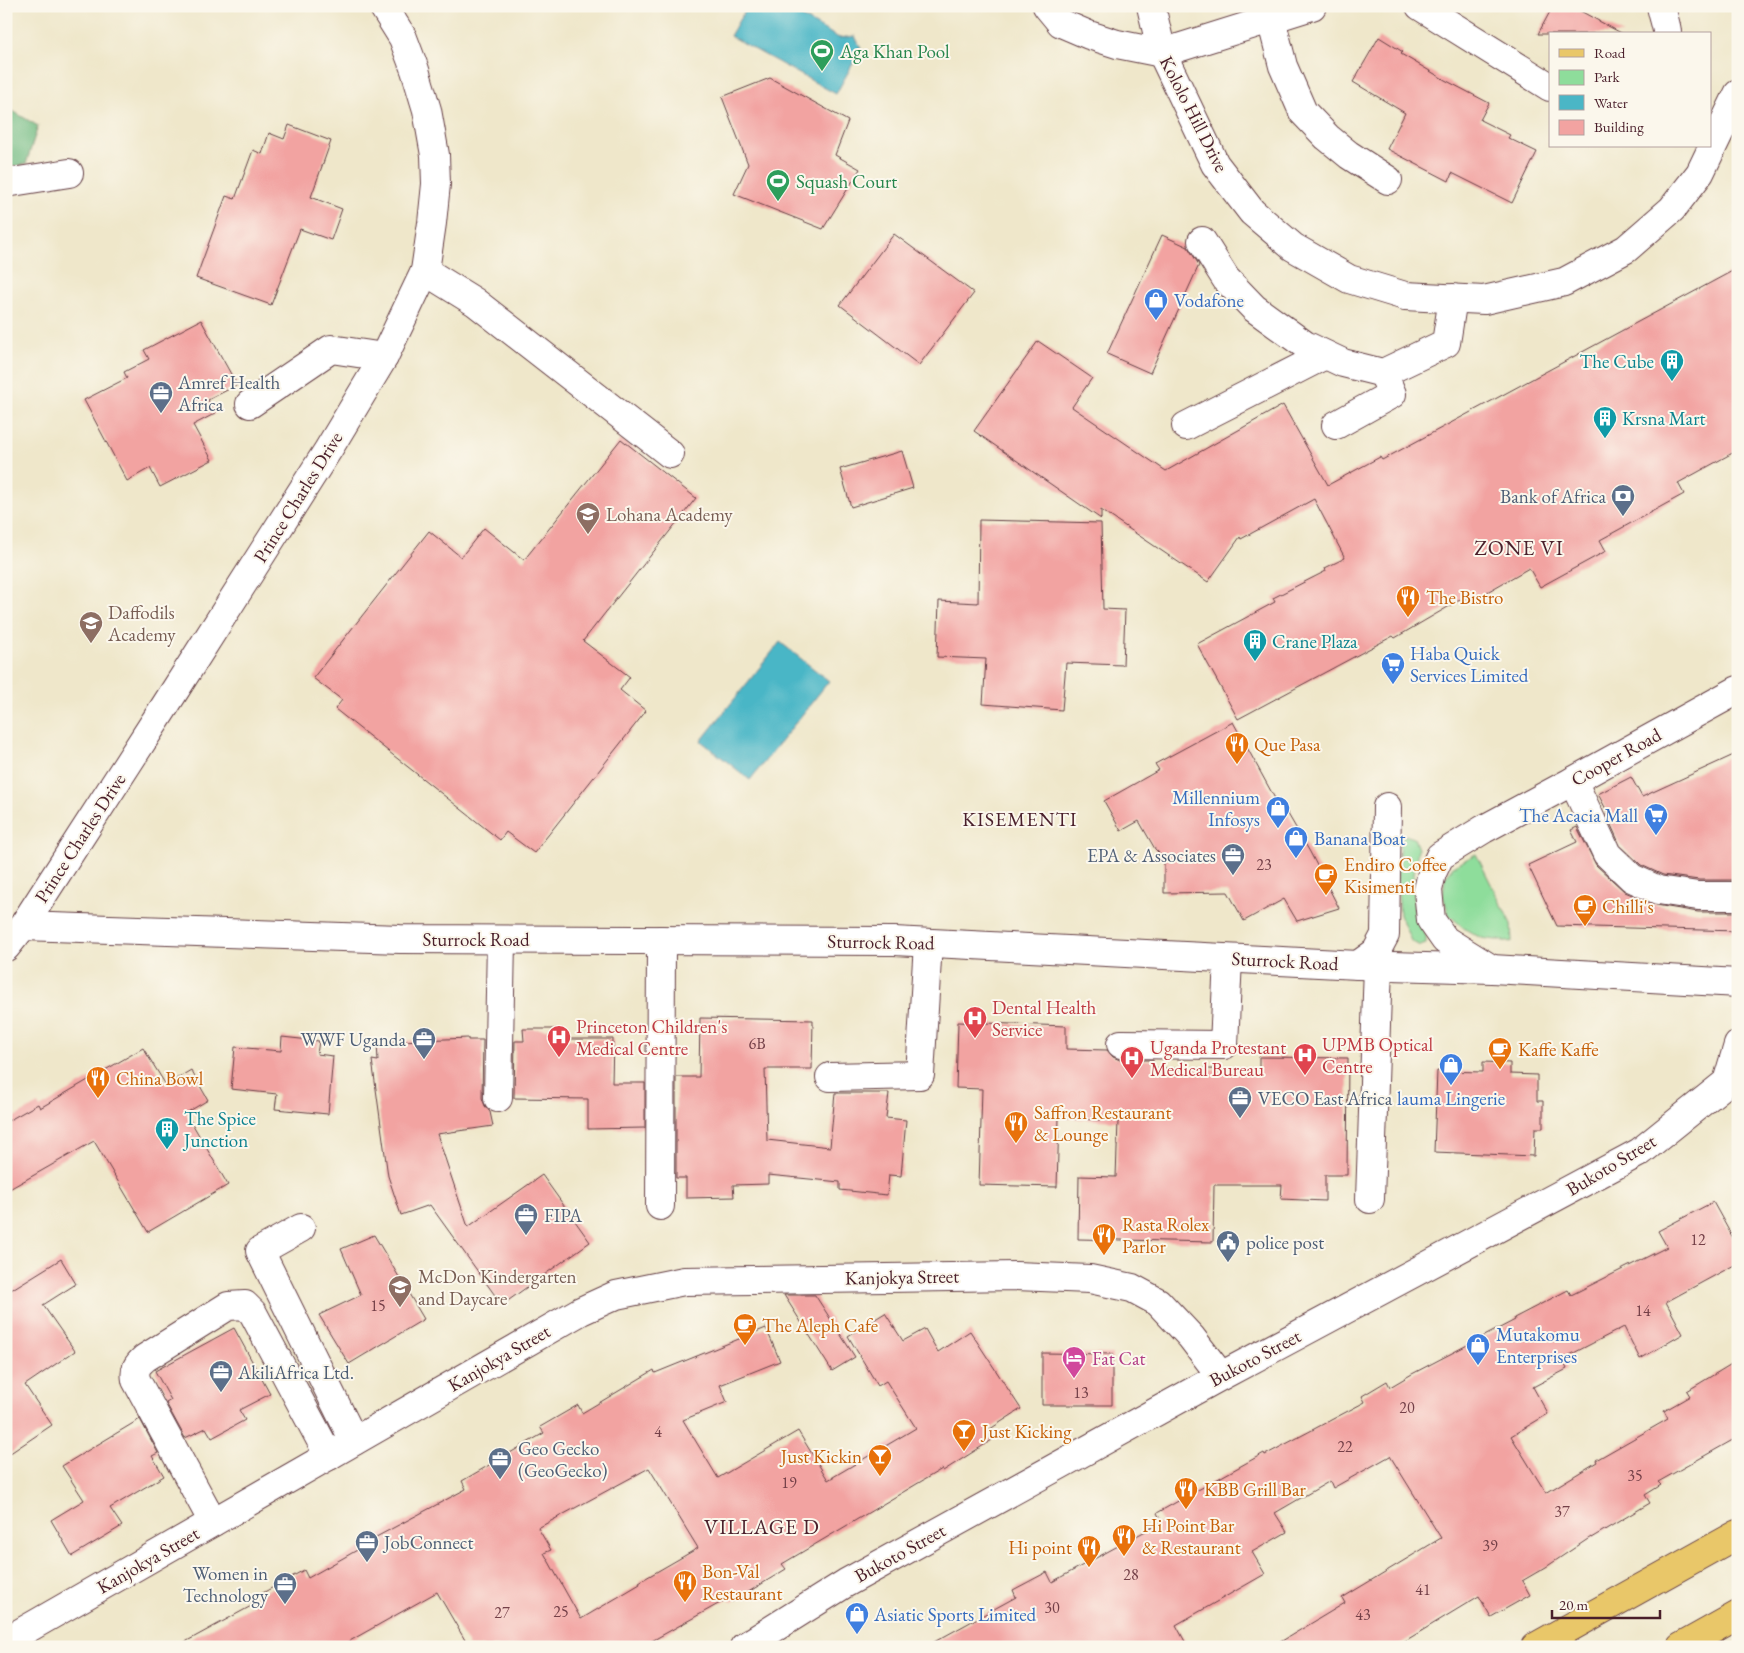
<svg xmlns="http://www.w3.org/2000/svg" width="1744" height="1653" viewBox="0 0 1744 1653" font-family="'EB Garamond',serif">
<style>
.green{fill:#8edd9b;stroke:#6c7e63}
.forest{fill:#72bc83;stroke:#5e6e57}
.water{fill:#4ab6c6;stroke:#4a6a78}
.building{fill:#f2a3a1;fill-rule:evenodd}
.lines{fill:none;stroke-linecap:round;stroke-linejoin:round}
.minor-casing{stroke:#633d43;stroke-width:30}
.major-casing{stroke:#633d43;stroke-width:30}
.minor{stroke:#fff;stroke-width:28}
.major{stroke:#e9c769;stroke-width:28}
.labels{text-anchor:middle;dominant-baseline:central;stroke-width:4;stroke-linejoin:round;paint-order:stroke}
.number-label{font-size:16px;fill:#744048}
.leisure-label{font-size:19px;fill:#27864d;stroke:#fbf7ec;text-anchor:start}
.street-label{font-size:19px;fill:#4a1f2b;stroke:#fbf7ec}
.shop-label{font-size:19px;fill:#366cbe;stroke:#fbf7ec;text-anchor:start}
.culture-label{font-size:19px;fill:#0d838f;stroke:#fbf7ec;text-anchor:start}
.service-label{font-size:19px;fill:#4e5e75;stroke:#fbf7ec;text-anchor:start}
.education-label{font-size:19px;fill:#785e54;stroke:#fbf7ec;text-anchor:start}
.food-label{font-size:19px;fill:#c56008;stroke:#fbf7ec;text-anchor:start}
.health-label{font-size:19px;fill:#be3a42;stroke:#fbf7ec;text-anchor:start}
.hotel-label{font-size:19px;fill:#b23c85;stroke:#fbf7ec;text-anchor:start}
.neighbourhood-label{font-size:20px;letter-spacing:1px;fill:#4a1f2b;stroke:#fbf7ec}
.quarter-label{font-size:21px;letter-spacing:1px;fill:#4a1f2b;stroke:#fbf7ec}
</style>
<rect width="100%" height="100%" fill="#fbf7ec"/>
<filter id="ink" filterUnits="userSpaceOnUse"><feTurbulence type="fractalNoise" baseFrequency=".02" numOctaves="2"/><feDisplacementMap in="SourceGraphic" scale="10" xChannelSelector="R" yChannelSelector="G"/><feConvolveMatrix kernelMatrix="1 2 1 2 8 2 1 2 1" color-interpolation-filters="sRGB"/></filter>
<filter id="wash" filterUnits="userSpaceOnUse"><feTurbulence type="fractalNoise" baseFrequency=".0096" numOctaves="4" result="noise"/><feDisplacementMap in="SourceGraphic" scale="20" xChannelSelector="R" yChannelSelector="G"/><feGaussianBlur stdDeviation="1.12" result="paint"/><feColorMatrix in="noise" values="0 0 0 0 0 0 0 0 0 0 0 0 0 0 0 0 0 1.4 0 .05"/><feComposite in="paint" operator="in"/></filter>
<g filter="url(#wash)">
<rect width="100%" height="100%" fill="#efe7ca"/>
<!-- green -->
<g class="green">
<polygon points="1405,835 1414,838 1418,849 1414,874 1414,913 1426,936 1426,944 1420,946 1411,941 1400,915 1397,878 1400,841"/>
<polygon points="1476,854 1511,924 1512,942 1481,938 1465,929 1449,915 1443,896 1445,877 1454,866"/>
</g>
<!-- forest -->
<polygon class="forest" points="6,107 38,126 26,164 6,168"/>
<!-- water -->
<g class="water">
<polygon points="747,6 783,6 839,38 855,36 861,49 836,94 730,36"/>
<polygon points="780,642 829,681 750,780 701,741"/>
</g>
<g id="blocks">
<!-- building -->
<g class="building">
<polygon points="1553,6 1571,6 1623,34 1538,34"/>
<polygon points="1379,37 1403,52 1401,54 1445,80 1489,103 1480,120 1510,135 1508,138 1537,152 1512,203 1452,173 1449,181 1387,149 1405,113 1353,82"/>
<polygon points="770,78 848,121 835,155 860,169 823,229 734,194 748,164 722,97"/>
<polygon points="289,125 331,141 311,197 342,209 331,240 300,229 271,305 196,278 226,196 235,199 253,150 262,154 269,133 284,139"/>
<polygon points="894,234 974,293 919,365 840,305"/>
<polygon points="1162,235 1188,247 1199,265 1150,373 1107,354"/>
<polygon points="1738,268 1738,450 1678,483 1684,494 1600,540 1606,551 1540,587 1529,568 1468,603 1465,597 1395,638 1393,636 1238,719 1197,644 1275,602 1273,598 1326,571 1325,568 1345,558 1314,499 1241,539 1240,537 1208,582 1101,510 1101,519 974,431 1038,341 1092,378 1072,407 1166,471 1283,405 1328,485 1380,457 1382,460"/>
<polygon points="201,320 237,385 208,400 216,413 193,425 212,460 160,487 150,468 127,481 84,400 127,378 124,372 149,359 144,350"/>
<polygon points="621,439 696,498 583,641 630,677 620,690 646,711 534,853 506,832 500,840 335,709 342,700 313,678 429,531 461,557 484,528 524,560"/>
<polygon points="902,451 913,488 851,507 840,469"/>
<polygon points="979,520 1101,523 1103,609 1125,610 1123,665 1066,663 1062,710 983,704 986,659 937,657 939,601 978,603"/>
<polygon points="1233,722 1278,804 1281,802 1310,852 1339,908 1297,921 1284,899 1244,921 1228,892 1164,893 1164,858 1155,849 1139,821 1121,831 1104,801 1159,770 1155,764"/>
<polygon points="1738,753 1738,880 1699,880 1663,875 1641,865 1620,845 1606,814 1608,813 1598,794 1631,777 1642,797"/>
<polygon points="1577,827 1596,865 1625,892 1656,905 1698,912 1738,912 1738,931 1557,926 1528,865 1577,842 1571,830"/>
<polygon points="700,1018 813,1020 812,1069 765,1069 767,1140 830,1147 835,1093 889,1093 886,1118 906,1120 901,1176 889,1175 887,1195 840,1190 840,1182 768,1175 768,1184 733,1185 734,1197 686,1198 686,1178 676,1178 676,1077 699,1077"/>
<polygon points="958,1022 1066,1026 1066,1049 1107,1050 1113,1057 1120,1060 1153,1060 1153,1068 1259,1070 1259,1057 1348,1058 1347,1175 1325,1175 1325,1201 1281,1199 1282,1185 1214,1185 1213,1242 1078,1239 1079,1176 1116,1177 1118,1121 1059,1118 1057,1187 979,1185 982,1089 956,1088"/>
<polygon points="523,1029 556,1029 556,1039 613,1039 612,1083 645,1083 645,1128 588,1129 588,1099 514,1098 515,1041 524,1041"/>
<polygon points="282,1037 319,1041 317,1054 333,1056 328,1114 275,1109 277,1094 231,1089 235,1047 281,1051"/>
<polygon points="468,1038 468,1040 483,1040 482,1098 485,1106 490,1112 493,1126 437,1134 468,1227 542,1175 590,1242 502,1305 430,1205 401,1215 388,1176 372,1060 378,1061 377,1042"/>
<polygon points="143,1048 166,1085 191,1070 208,1100 186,1113 228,1185 148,1232 94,1141 6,1191 6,1122 38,1104 40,1108"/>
<polygon points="1483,1062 1510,1063 1510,1074 1537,1075 1537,1101 1543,1101 1543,1128 1535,1128 1534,1156 1434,1152 1437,1071 1483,1072"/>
<polygon points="1713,1202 1738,1247 1738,1263 1666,1302 1683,1334 1640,1359 1624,1327 1562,1359 1567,1369 1533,1387 1548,1414 1511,1436 1546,1493 1597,1462 1596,1460 1668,1419 1664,1411 1690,1396 1687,1391 1738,1360 1738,1437 1658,1482 1661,1485 1645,1495 1650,1503 1591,1538 1591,1537 1546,1567 1522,1581 1530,1595 1491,1617 1479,1596 1395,1647 1272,1647 1345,1603 1342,1598 1441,1538 1390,1456 1333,1488 1330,1481 1275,1513 1287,1532 1252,1552 1265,1574 1176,1625 1188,1647 925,1647 1016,1597 1013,1590 1047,1572 1052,1582 1162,1522 1157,1513 1264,1453 1265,1455 1365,1402 1362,1396 1387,1381 1390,1387 1412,1374 1515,1320 1514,1318 1568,1290 1571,1295 1667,1247 1658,1231"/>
<polygon points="374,1235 424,1319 349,1364 319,1315 361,1295 341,1249"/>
<polygon points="61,1259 76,1284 43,1305 75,1351 25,1385 52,1425 6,1456 6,1293"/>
<polygon points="784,1295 815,1295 855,1357 832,1371"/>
<path d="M 885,1313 L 903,1341 L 925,1329 L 938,1352 L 970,1331 L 1021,1409 L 987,1431 L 992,1440 L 943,1471 L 942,1469 L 782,1564 L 786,1569 L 732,1602 L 729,1598 L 641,1647 L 469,1647 L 437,1592 L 339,1647 L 176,1647 L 253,1605 L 250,1600 L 304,1570 L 308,1578 L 366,1545 L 365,1543 L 466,1489 L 462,1481 L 544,1433 L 540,1427 L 578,1405 L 582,1413 L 654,1370 L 655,1373 L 766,1328 L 780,1361 L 720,1385 L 727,1402 L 683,1420 L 718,1478 L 798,1431 L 828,1480 L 916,1428 L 886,1381 L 878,1386 L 848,1336 ZM 649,1468 L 698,1548 L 639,1582 L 640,1584 L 581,1619 L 544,1553 L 551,1550 L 538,1528 Z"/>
<polygon points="234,1328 270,1394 239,1410 245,1420 212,1438 206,1428 185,1438 166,1403 171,1400 155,1371"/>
<polygon points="1042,1353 1112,1354 1112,1405 1042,1405"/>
<polygon points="140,1419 158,1453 152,1456 164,1476 110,1508 122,1526 72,1556 51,1520 84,1500 62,1466"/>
</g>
</g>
</g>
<g filter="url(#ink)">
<use href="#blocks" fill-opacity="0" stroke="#633d43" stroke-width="1"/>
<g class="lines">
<!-- minor casing -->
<g class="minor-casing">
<g id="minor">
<polyline points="1047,6 1061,23 1089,35 1117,44 1162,53 1312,6"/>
<polyline points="1151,6 1162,53 1215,164 1252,212 1293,247 1349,279 1405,296 1484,300 1564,282 1626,249 1672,209 1700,173 1738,94"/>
<polyline points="1420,6 1550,87"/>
<path d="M 1661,6 C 1662,13 1668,30 1667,34"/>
<polyline points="1271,19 1283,66 1303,112 1327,137 1349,155 1388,180"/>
<polyline points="6,183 69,173"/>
<polyline points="1202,241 1226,279 1254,308 1305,345 1343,363 1383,373 1446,343 1453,298"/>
<polyline points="425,271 475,302 670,454"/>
<polyline points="250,404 331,349 384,357"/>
<polyline points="1336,425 1392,394 1383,373"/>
<polyline points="1186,426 1325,355"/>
<polyline points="1573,781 1607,854 1632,878 1658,890 1698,896 1738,896"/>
<polyline points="23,926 400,939 894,941 1358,965 1492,969 1738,983"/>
<polyline points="6,947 23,926 165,706 328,450 384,357 425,271 432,223 436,184 435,155 427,110 415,70 403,38 383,6"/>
<polyline points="1358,965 1376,952 1385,935 1387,807"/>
<polyline points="1490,968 1445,940 1431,920 1428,890 1432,873 1440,856 1484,829 1573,781 1738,690"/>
<polyline points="1121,1044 1224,1045 1228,959"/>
<polyline points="830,1077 920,1075 928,943"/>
<polyline points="498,1098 501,940"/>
<polyline points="1370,1199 1378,966"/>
<polyline points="660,1206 661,940"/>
<polyline points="301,1228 260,1251 354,1441"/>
<path d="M 213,1522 L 136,1380 C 134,1369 137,1365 145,1358 L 228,1306 L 245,1305 L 253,1313 L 329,1456"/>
<polyline points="6,1641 581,1311 616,1295 684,1281 1016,1276 1090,1279 1132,1288 1158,1302 1191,1337 1221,1376"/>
<polyline points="744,1647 846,1583 1221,1376 1640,1152 1727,1082 1738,1045"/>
</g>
</g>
<!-- major casing -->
<g class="major-casing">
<g id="major">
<polyline points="1535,1647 1738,1534"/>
<polyline points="1681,1647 1738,1615"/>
</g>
</g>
<!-- minor -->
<use href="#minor" class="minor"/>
<!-- major -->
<use href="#major" class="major"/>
</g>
</g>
<!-- icons -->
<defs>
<g id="stadium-pin" transform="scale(1.25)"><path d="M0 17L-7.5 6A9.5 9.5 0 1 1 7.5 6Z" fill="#2e9e5b" stroke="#fbf7ec"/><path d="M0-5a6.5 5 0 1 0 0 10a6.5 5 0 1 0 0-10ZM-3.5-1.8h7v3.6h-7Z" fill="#fff"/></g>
<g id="shop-pin" transform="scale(1.25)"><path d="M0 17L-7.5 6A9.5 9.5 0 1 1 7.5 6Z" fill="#3f7fe0" stroke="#fbf7ec"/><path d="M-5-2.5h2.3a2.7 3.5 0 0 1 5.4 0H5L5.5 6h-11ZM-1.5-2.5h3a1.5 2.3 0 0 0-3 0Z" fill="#fff"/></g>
<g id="building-pin" transform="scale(1.25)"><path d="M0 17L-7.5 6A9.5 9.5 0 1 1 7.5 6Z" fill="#0f9aa8" stroke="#fbf7ec"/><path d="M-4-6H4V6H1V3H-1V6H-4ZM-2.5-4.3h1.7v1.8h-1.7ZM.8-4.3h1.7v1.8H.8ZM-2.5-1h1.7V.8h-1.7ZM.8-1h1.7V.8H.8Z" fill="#fff"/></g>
<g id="office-pin" transform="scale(1.25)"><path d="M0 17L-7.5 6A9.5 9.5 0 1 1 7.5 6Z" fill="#5c6f8a" stroke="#fbf7ec"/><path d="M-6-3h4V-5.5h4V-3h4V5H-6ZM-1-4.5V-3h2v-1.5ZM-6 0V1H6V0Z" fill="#fff"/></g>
<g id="bank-pin" transform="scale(1.25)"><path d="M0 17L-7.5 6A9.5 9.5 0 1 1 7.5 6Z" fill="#5c6f8a" stroke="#fbf7ec"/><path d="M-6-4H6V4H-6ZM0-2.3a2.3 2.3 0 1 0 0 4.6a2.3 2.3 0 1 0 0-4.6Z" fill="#fff"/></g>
<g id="school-pin" transform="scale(1.25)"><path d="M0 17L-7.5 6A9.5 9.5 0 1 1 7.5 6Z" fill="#8d6e63" stroke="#fbf7ec"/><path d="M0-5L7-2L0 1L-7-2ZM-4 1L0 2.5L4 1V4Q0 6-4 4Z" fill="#fff"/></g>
<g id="restaurant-pin" transform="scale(1.25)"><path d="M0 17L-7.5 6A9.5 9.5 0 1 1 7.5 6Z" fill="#e8710a" stroke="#fbf7ec"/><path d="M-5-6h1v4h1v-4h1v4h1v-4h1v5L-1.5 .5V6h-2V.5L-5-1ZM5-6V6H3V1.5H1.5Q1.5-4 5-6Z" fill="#fff"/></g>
<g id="supermarket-pin" transform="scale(1.25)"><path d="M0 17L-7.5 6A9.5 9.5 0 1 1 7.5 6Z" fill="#3f7fe0" stroke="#fbf7ec"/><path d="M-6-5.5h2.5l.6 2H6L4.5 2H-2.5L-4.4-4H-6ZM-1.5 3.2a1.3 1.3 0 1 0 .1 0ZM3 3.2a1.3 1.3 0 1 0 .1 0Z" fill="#fff"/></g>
<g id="cafe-pin" transform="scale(1.25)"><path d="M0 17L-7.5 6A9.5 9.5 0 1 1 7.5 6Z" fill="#e8710a" stroke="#fbf7ec"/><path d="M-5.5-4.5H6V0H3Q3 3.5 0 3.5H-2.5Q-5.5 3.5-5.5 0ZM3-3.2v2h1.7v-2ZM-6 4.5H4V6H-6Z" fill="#fff"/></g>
<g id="hospital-pin" transform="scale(1.25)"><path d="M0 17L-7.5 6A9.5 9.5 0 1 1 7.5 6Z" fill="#e0444e" stroke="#fbf7ec"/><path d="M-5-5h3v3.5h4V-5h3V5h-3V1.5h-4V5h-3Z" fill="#fff"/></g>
<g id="civic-pin" transform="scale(1.25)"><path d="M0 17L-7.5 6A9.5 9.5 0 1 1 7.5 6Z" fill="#5c6f8a" stroke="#fbf7ec"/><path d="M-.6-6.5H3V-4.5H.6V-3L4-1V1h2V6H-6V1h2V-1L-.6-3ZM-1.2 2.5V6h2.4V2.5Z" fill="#fff"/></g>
<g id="hotel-pin" transform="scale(1.25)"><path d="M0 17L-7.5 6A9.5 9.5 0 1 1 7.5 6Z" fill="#d1479c" stroke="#fbf7ec"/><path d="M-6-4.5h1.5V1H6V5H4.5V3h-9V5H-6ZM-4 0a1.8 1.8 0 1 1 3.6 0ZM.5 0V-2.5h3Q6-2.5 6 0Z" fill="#fff"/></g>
<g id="bar-pin" transform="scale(1.25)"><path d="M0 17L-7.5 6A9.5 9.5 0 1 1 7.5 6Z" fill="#e8710a" stroke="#fbf7ec"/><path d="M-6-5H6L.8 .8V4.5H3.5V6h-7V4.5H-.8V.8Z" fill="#fff"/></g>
</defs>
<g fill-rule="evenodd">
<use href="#stadium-pin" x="822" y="51"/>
<use href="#stadium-pin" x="778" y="181"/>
<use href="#shop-pin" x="1156" y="300"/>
<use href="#building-pin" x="1672" y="361"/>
<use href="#office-pin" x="161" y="393"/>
<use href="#building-pin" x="1605" y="418"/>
<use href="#bank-pin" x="1623" y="496"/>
<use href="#school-pin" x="588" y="514"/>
<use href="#restaurant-pin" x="1408" y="597"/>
<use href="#school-pin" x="91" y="623"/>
<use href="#building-pin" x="1255" y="641"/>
<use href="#supermarket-pin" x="1393" y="664"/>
<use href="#restaurant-pin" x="1237" y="744"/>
<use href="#shop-pin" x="1278" y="808"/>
<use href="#supermarket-pin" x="1656" y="815"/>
<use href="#shop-pin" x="1296" y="838"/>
<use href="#office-pin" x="1233" y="855"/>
<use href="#cafe-pin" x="1326" y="875"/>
<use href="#cafe-pin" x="1585" y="906"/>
<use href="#hospital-pin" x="975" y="1018"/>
<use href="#hospital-pin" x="559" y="1037"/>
<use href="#office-pin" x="424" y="1039"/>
<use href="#cafe-pin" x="1500" y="1049"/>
<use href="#hospital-pin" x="1305" y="1055"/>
<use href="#hospital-pin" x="1132" y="1058"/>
<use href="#shop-pin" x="1451" y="1065"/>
<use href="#restaurant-pin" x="98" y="1078"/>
<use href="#office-pin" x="1240" y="1098"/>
<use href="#restaurant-pin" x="1016" y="1123"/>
<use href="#building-pin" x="167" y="1129"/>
<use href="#office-pin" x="526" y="1215"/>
<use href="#restaurant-pin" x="1104" y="1235"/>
<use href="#civic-pin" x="1228" y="1242"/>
<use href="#school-pin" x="400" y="1287"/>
<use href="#cafe-pin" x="745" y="1325"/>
<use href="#shop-pin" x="1478" y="1345"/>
<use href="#hotel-pin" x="1074" y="1358"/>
<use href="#office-pin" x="221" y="1372"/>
<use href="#bar-pin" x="964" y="1431"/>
<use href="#bar-pin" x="880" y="1456"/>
<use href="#office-pin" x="500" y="1459"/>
<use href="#restaurant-pin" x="1186" y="1489"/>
<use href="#restaurant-pin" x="1124" y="1536"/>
<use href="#office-pin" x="367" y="1542"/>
<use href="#restaurant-pin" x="1089" y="1547"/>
<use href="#restaurant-pin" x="685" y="1582"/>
<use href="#office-pin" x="285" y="1584"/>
<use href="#shop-pin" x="857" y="1614"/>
</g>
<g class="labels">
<!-- number labels -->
<g class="number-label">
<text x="1264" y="864">23</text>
<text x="757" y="1043">6B</text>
<text x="1698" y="1239">12</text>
<text x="378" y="1305">15</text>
<text x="1643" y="1310">14</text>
<text x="1081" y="1392">13</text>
<text x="1407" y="1407">20</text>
<text x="658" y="1431">4</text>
<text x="1345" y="1446">22</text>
<text x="1635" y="1475">35</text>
<text x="789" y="1482">19</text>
<text x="1562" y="1511">37</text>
<text x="1490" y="1545">39</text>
<text x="1131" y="1574">28</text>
<text x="1423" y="1589">41</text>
<text x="1052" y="1607">30</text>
<text x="561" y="1611">25</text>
<text x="502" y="1612">27</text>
<text x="1363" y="1614">43</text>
</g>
<!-- leisure labels -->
<g class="leisure-label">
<text x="840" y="51">Aga Khan Pool</text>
<text x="796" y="181">Squash Court</text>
</g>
<!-- street labels -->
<g class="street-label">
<text transform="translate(1194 114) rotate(63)">Kololo Hill Drive</text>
<text transform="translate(298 497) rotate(-58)">Prince Charles Drive</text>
<text transform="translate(1616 757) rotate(-29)">Cooper Road</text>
<text transform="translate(80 838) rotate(-57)">Prince Charles Drive</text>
<text x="476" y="939">Sturrock Road</text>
<text transform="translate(881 942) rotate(1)">Sturrock Road</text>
<text transform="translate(1285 961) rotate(3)">Sturrock Road</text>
<text transform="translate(1611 1165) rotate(-31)">Bukoto Street</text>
<text transform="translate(902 1277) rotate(-1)">Kanjokya Street</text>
<text transform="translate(499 1358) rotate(-30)">Kanjokya Street</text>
<text transform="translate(1255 1358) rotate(-28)">Bukoto Street</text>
<text transform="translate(900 1553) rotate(-29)">Bukoto Street</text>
<text transform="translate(148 1560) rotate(-30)">Kanjokya Street</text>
</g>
<!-- shop labels -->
<g class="shop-label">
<text x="1174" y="300">Vodafone</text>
<text x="1410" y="653">Haba Quick<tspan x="1410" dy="22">Services Limited</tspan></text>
<text x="1260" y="797" text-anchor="end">Millennium<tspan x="1260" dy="22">Infosys</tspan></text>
<text x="1638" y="815" text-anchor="end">The Acacia Mall</text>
<text x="1314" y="838">Banana Boat</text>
<text x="1451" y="1098" text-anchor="middle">lauma Lingerie</text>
<text x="1496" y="1334">Mutakomu<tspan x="1496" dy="22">Enterprises</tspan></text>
<text x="874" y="1614">Asiatic Sports Limited</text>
</g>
<!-- culture labels -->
<g class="culture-label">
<text x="1654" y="361" text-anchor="end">The Cube</text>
<text x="1622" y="418">Krsna Mart</text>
<text x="1272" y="641">Crane Plaza</text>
<text x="184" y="1118">The Spice<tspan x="184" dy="22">Junction</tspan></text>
</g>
<!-- service labels -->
<g class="service-label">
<text x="178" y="382">Amref Health<tspan x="178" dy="22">Africa</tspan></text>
<text x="1606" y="496" text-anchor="end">Bank of Africa</text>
<text x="1216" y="855" text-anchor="end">EPA &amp; Associates</text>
<text x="406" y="1039" text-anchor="end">WWF Uganda</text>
<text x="1258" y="1098">VECO East Africa</text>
<text x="544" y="1215">FIPA</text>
<text x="1246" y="1242">police post</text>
<text x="238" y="1372">AkiliAfrica Ltd.</text>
<text x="518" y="1448">Geo Gecko<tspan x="518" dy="22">(GeoGecko)</tspan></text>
<text x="384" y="1542">JobConnect</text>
<text x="268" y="1573" text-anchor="end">Women in<tspan x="268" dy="22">Technology</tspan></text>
</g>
<!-- education labels -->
<g class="education-label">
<text x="606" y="514">Lohana Academy</text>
<text x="108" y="612">Daffodils<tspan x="108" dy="22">Academy</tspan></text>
<text x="418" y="1276">McDon Kindergarten<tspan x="418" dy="22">and Daycare</tspan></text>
</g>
<!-- food labels -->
<g class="food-label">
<text x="1426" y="597">The Bistro</text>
<text x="1254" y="744">Que Pasa</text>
<text x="1344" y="864">Endiro Coffee<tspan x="1344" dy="22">Kisimenti</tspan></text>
<text x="1602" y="906">Chilli's</text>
<text x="1518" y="1049">Kaffe Kaffe</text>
<text x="116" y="1078">China Bowl</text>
<text x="1034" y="1112">Saffron Restaurant<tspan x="1034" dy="22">&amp; Lounge</tspan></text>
<text x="1122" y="1224">Rasta Rolex<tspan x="1122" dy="22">Parlor</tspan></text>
<text x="762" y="1325">The Aleph Cafe</text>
<text x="982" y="1431">Just Kicking</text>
<text x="862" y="1456" text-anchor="end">Just Kickin</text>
<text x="1204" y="1489">KBB Grill Bar</text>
<text x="1142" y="1525">Hi Point Bar<tspan x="1142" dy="22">&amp; Restaurant</tspan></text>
<text x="1072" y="1547" text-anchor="end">Hi point</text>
<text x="702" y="1571">Bon-Val<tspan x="702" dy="22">Restaurant</tspan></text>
</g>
<!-- health labels -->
<g class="health-label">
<text x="992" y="1007">Dental Health<tspan x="992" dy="22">Service</tspan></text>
<text x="576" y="1026">Princeton Children's<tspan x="576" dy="22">Medical Centre</tspan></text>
<text x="1322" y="1044">UPMB Optical<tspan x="1322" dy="22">Centre</tspan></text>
<text x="1150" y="1047">Uganda Protestant<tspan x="1150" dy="22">Medical Bureau</tspan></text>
</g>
<!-- hotel labels -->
<g class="hotel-label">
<text x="1092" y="1358">Fat Cat</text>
</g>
<!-- neighbourhood labels -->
<g class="neighbourhood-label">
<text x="1020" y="819">KISEMENTI</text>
</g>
<!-- quarter labels -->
<g class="quarter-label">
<text x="1519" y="547">ZONE VI</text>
<text x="762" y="1526">VILLAGE D</text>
</g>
</g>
<!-- margin -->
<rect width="1744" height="1653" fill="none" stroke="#fbf7ec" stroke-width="25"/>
<!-- legend -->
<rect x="1549" y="32" width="162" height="115" fill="#fbf7ec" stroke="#b4a19f"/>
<rect x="1559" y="49" width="25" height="8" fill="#e9c769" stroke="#b4a19f"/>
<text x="1594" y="58" font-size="15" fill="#4a1f2b">Road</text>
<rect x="1559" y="70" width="25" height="15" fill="#8edd9b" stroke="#b4a19f"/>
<text x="1594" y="82" font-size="15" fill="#4a1f2b">Park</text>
<rect x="1559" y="95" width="25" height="15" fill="#4ab6c6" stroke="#b4a19f"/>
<text x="1594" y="108" font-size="15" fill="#4a1f2b">Water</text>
<rect x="1559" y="120" width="25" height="15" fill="#f2a3a1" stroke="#b4a19f"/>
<text x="1594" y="132" font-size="15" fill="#4a1f2b">Building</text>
<!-- scale -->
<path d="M1552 1610v8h108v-8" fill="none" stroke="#4a1f2b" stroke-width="2.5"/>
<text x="1559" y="1610" font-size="15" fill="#4a1f2b" stroke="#fbf7ec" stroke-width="4" paint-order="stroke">20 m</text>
</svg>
